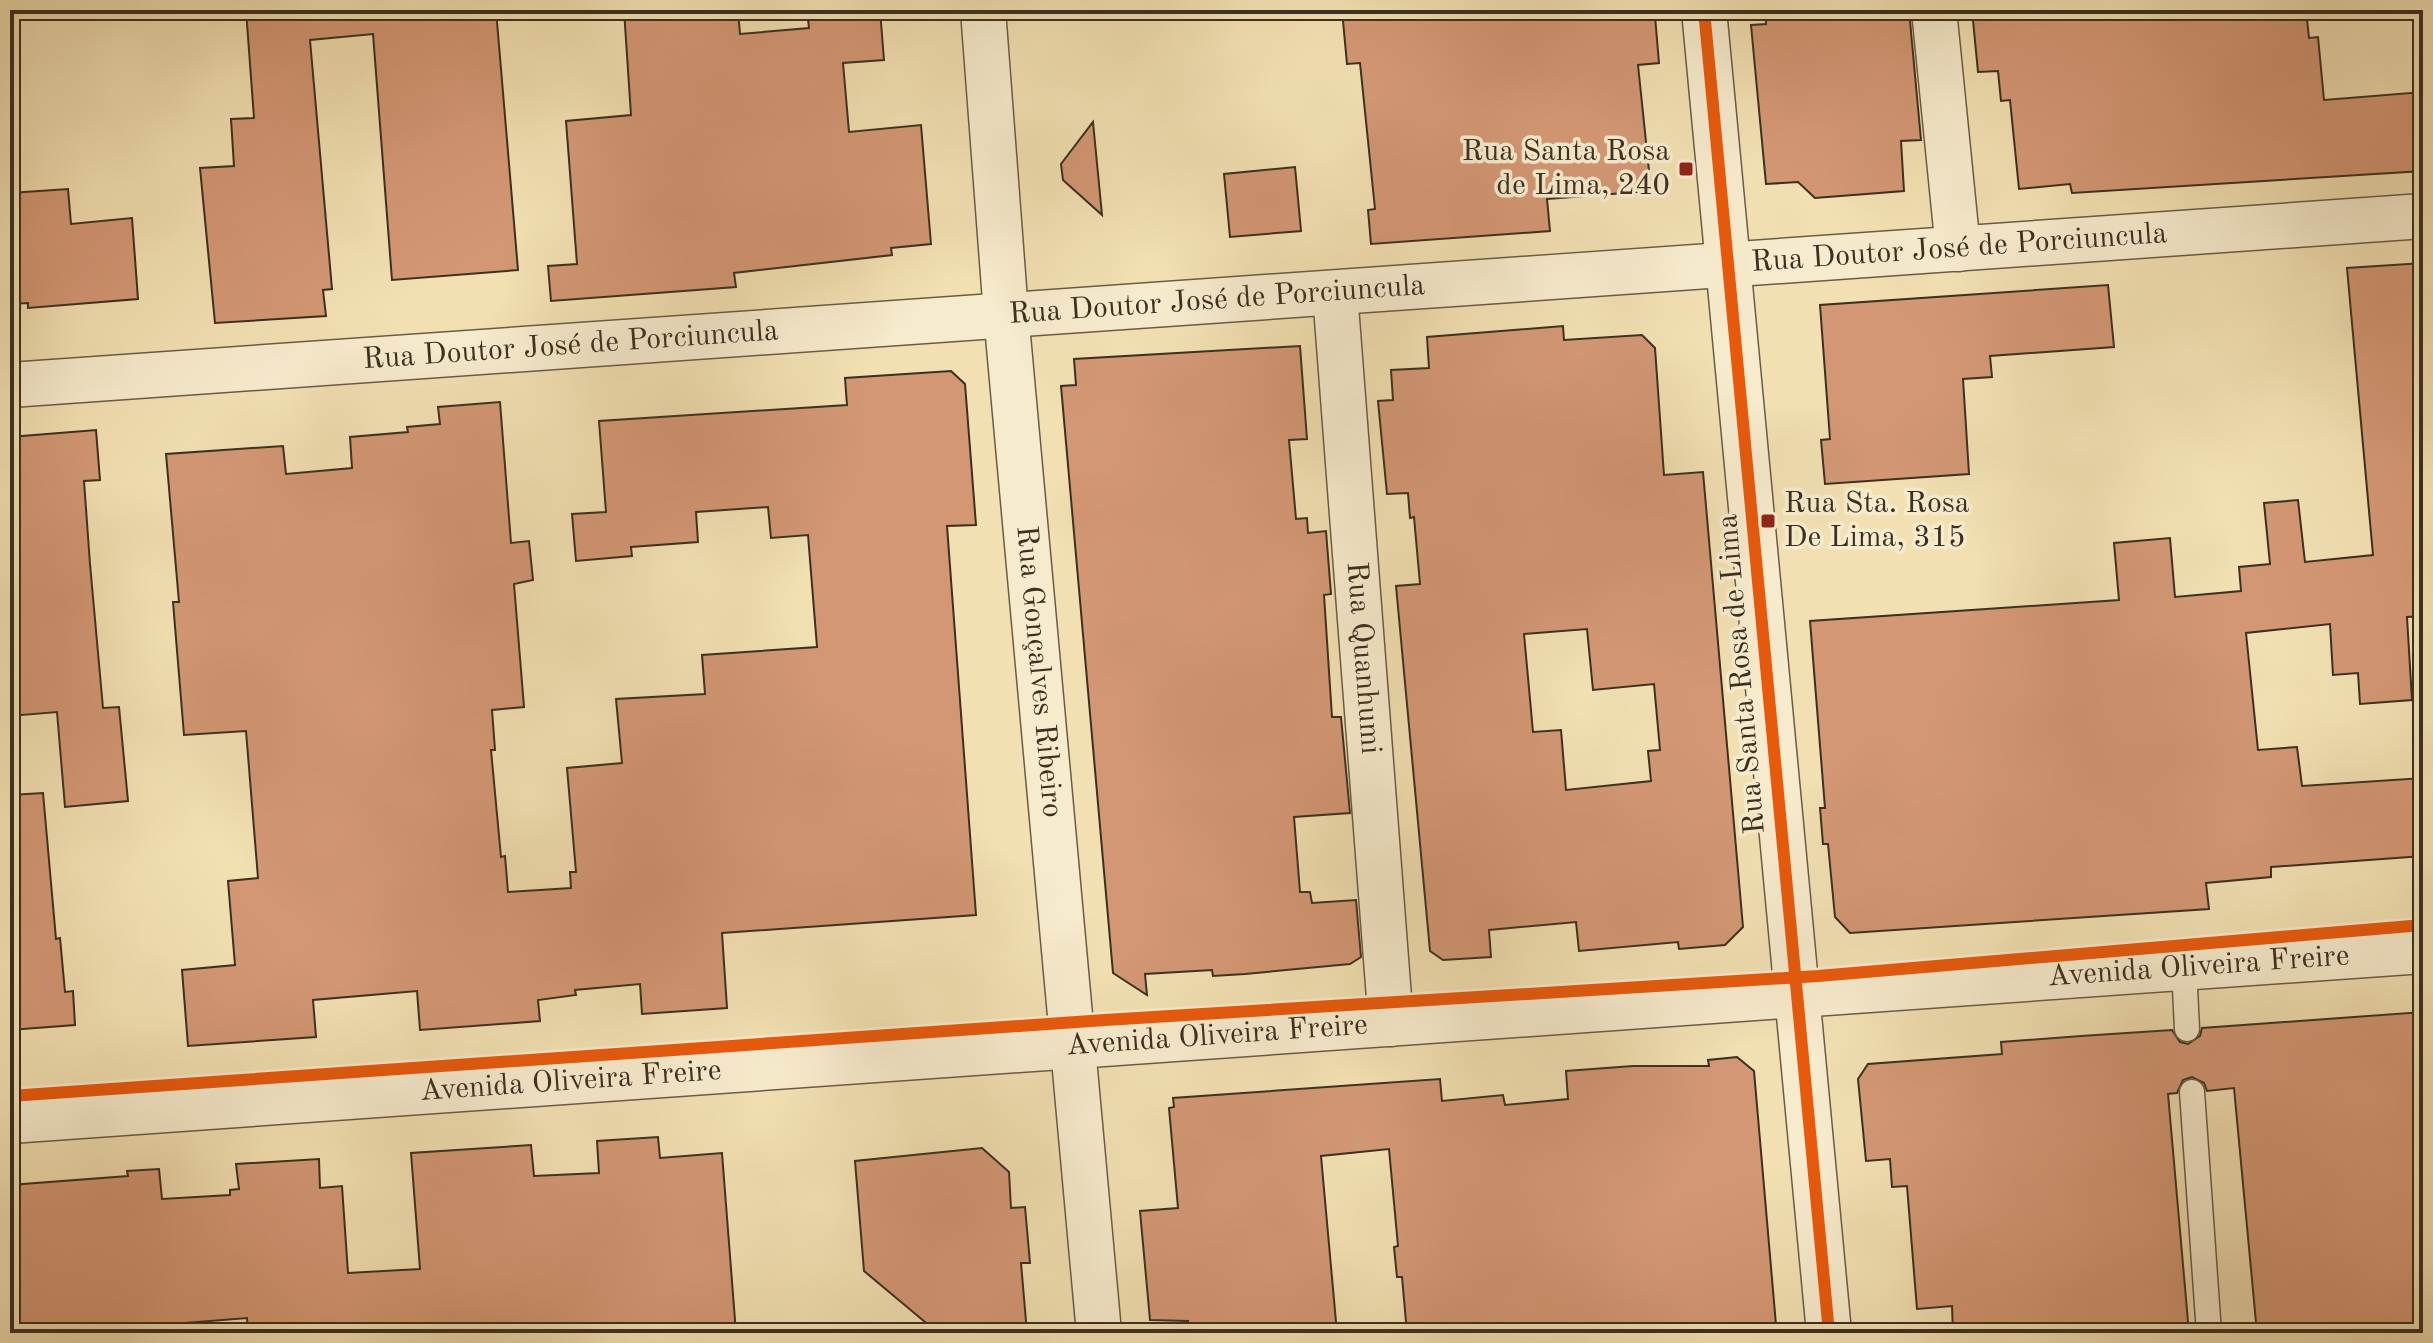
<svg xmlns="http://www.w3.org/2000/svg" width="2433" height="1343" viewBox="0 0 2433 1343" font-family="'Old Standard TT',serif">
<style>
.building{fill:#d39774;stroke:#3b3021;stroke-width:2;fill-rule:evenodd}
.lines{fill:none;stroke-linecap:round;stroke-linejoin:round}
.service-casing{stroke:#695c45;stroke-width:27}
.minor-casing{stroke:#695c45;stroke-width:47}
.tertiary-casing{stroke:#695c45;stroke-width:47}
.service{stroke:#f7ebcd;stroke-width:24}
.minor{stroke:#f7ebcd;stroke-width:44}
.tertiary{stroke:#f7ebcd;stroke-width:44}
.cycleway-casing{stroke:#f7ebcd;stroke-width:17}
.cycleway{stroke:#e8590c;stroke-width:12}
.poi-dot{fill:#8f2418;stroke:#f7ebcd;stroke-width:3}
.labels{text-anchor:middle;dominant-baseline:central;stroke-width:7;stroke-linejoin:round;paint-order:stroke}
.poi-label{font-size:30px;fill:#3b3021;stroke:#f7ebcd;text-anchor:end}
.street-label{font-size:30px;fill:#3b3021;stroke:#f7ebcd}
</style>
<rect width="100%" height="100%" fill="#f2e0b2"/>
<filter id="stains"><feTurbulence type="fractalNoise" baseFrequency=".0025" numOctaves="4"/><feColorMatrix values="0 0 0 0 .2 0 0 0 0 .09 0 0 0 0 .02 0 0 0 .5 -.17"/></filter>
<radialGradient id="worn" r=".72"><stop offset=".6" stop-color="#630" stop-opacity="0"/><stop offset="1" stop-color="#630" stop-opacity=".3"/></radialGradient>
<!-- building -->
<g class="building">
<polygon points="246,10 496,10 518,270 392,280 373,34 310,40 332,289 323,290 326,316 215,323 200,168 234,166 231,119 254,118"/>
<polygon points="624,10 738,10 740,34 809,28 807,10 880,10 884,60 843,63 849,132 921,125 931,244 891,248 892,255 734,273 736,287 551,301 548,266 577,264 566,121 631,115"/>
<polygon points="1342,10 1631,10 1631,18 1655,16 1659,63 1638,65 1650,180 1637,192 1547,199 1550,231 1371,244 1368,210 1375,209 1360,63 1347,64"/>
<polygon points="1765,10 1909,10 1921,140 1901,141 1904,191 1815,198 1798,182 1766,184 1751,25 1766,24"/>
<polygon points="1972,10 2306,10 2309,38 2318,37 2324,100 2423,92 2423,171 2072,193 2070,184 2019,189 2010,100 2001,101 1998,71 1978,72"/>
<polygon points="1093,122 1102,215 1063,180 1061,164"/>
<polygon points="1295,167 1301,231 1230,237 1224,174"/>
<polygon points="68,189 71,224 132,218 138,299 28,308 28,303 10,304 10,193"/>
<polygon points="2423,263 2423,616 2407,617 2412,700 2360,704 2358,673 2333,675 2330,624 2246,633 2258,750 2297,747 2302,786 2423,778 2423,856 2271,867 2271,877 2206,883 2209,909 1850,933 1835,917 1828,844 1823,844 1820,808 1825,808 1810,621 2119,600 2114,543 2170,538 2175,597 2241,591 2239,567 2270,564 2264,503 2298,500 2305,562 2373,555 2347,268"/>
<polygon points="2108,285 2114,347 1990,356 1992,377 1963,379 1969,474 1825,484 1821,440 1830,439 1820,305"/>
<path d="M 1563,326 L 1564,340 L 1642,335 L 1655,348 L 1664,475 L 1703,472 L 1743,927 L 1725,945 L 1679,949 L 1678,942 L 1579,951 L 1576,922 L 1489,930 L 1491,957 L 1443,960 L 1430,951 L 1396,586 L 1420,584 L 1414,517 L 1410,518 L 1408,493 L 1387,494 L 1378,401 L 1393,400 L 1391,370 L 1429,368 L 1427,337 ZM 1587,629 L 1593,690 L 1654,684 L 1660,750 L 1648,751 L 1651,781 L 1566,790 L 1561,730 L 1533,732 L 1524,634 Z"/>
<polygon points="1300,346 1307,439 1289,440 1296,519 1307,518 1308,533 1326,531 1331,594 1324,595 1332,717 1341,717 1350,813 1294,817 1300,892 1310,892 1312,903 1356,900 1361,957 1350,964 1245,974 1213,976 1212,970 1145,974 1147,995 1113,973 1061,386 1076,385 1074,359"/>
<polygon points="951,371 965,384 976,525 947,526 976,915 722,933 727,1008 642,1014 640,984 575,990 576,995 538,1000 540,1021 420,1030 417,991 313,1000 316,1037 188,1046 182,970 235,965 228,881 258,878 246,731 184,735 173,602 179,602 166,454 283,446 286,474 352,468 350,437 408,432 407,427 440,424 438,407 500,402 511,543 529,541 533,580 514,584 524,707 492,710 495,750 491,750 501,857 505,856 508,892 571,888 570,872 576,872 567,768 622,763 616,699 705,694 702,655 817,647 808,535 771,538 768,507 696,512 698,542 631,547 632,556 576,561 572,514 606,512 599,421 847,405 845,378"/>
<polygon points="96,430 100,480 84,481 90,564 103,708 119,707 128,801 65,807 57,712 10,716 10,437"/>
<polygon points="43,793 56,939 60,938 65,992 73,991 75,1025 10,1030 10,996 16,995 10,945 10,795"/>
<polygon points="2423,1012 2423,1333 2257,1333 2234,1088 2207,1091 2204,1083 2192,1077 2183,1080 2177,1093 2168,1094 2189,1333 1953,1333 1952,1306 1917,1309 1907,1186 1892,1187 1890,1159 1866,1161 1858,1079 1868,1064 2002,1054 2001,1042 2081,1036 2172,1030 2180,1042 2188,1044 2200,1036 2202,1028"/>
<polygon points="1737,1057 1754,1071 1776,1325 1671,1333 1407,1333 1402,1277 1397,1277 1394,1247 1398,1246 1389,1149 1321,1156 1337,1333 1189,1333 1188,1321 1150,1320 1140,1211 1178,1208 1169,1108 1174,1107 1173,1098 1440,1079 1442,1101 1503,1095 1505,1105 1568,1099 1566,1071 1633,1066 1709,1066 1708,1060"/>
<polygon points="658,1137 660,1158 722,1153 736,1333 248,1333 247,1318 173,1324 174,1333 10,1333 10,1185 128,1176 127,1171 159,1169 162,1199 230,1195 230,1190 239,1189 236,1164 319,1159 320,1188 342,1186 348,1273 420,1269 411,1153 531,1145 534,1176 599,1173 597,1141"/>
<polygon points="982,1148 1009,1172 1011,1208 1025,1207 1030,1263 1021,1263 1027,1333 926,1333 925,1322 864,1271 855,1161"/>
</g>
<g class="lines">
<!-- service casing -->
<g class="service-casing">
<g id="service">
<polyline points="2184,968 2187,1029"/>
<polyline points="2192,1092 2209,1333"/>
</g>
</g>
<!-- minor casing -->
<g class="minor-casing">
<g id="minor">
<path id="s1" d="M 983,10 L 1006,314 L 1099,1333"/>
<polyline points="1704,10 1829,1333"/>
<polyline points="1934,10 1958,249"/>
<path id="s2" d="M 1335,293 L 1391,1024"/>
<path id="s3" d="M 10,385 L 2423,216"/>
</g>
</g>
<!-- tertiary casing -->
<g class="tertiary-casing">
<g id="tertiary">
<path id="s4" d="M 10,1121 L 2423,951"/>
</g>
</g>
<!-- service -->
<use href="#service" class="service"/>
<!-- minor -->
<use href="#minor" class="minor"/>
<!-- tertiary -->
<use href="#tertiary" class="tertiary"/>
<!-- cycleway casing -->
<g class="cycleway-casing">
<g id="cycleway">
<polyline points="1704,10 1829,1333"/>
<polyline points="10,1096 1105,1020 1818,976 2423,925"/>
</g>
</g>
<!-- cycleway -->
<use href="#cycleway" class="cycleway"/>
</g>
<!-- markers -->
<g class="poi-dot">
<rect x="1678" y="161" width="16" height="16" rx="4"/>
<rect x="1760" y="513" width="16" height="16" rx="4"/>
</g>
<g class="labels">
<!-- poi labels -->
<g class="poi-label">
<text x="1670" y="152">Rua Santa Rosa<tspan x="1670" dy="34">de Lima, 240</tspan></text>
<text x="1784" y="504" text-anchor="start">Rua Sta. Rosa<tspan x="1784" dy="34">De Lima, 315</tspan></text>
</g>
<!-- street labels -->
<g class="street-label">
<text stroke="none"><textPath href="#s3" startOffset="1954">Rua Doutor José de Porciuncula</textPath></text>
<text stroke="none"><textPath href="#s3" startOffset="1210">Rua Doutor José de Porciuncula</textPath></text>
<text stroke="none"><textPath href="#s3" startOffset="562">Rua Doutor José de Porciuncula</textPath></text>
<text stroke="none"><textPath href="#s2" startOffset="366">Rua Quanhumi</textPath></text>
<text stroke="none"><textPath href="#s1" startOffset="664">Rua Gonçalves Ribeiro</textPath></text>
<text transform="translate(1742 674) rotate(-95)">Rua Santa Rosa de Lima</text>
<text stroke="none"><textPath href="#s4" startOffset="2194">Avenida Oliveira Freire</textPath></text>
<text stroke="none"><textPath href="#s4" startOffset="1210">Avenida Oliveira Freire</textPath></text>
<text stroke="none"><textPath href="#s4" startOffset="562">Avenida Oliveira Freire</textPath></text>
</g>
</g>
<!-- margin -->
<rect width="2433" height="1343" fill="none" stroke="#f2e0b2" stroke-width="40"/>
<rect x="12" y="12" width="2409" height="1319" fill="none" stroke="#3b3021" stroke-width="4"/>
<rect x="20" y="20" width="2393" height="1303" fill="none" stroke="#3b3021" stroke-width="2"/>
<rect width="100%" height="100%" filter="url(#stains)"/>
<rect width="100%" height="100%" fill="url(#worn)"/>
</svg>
